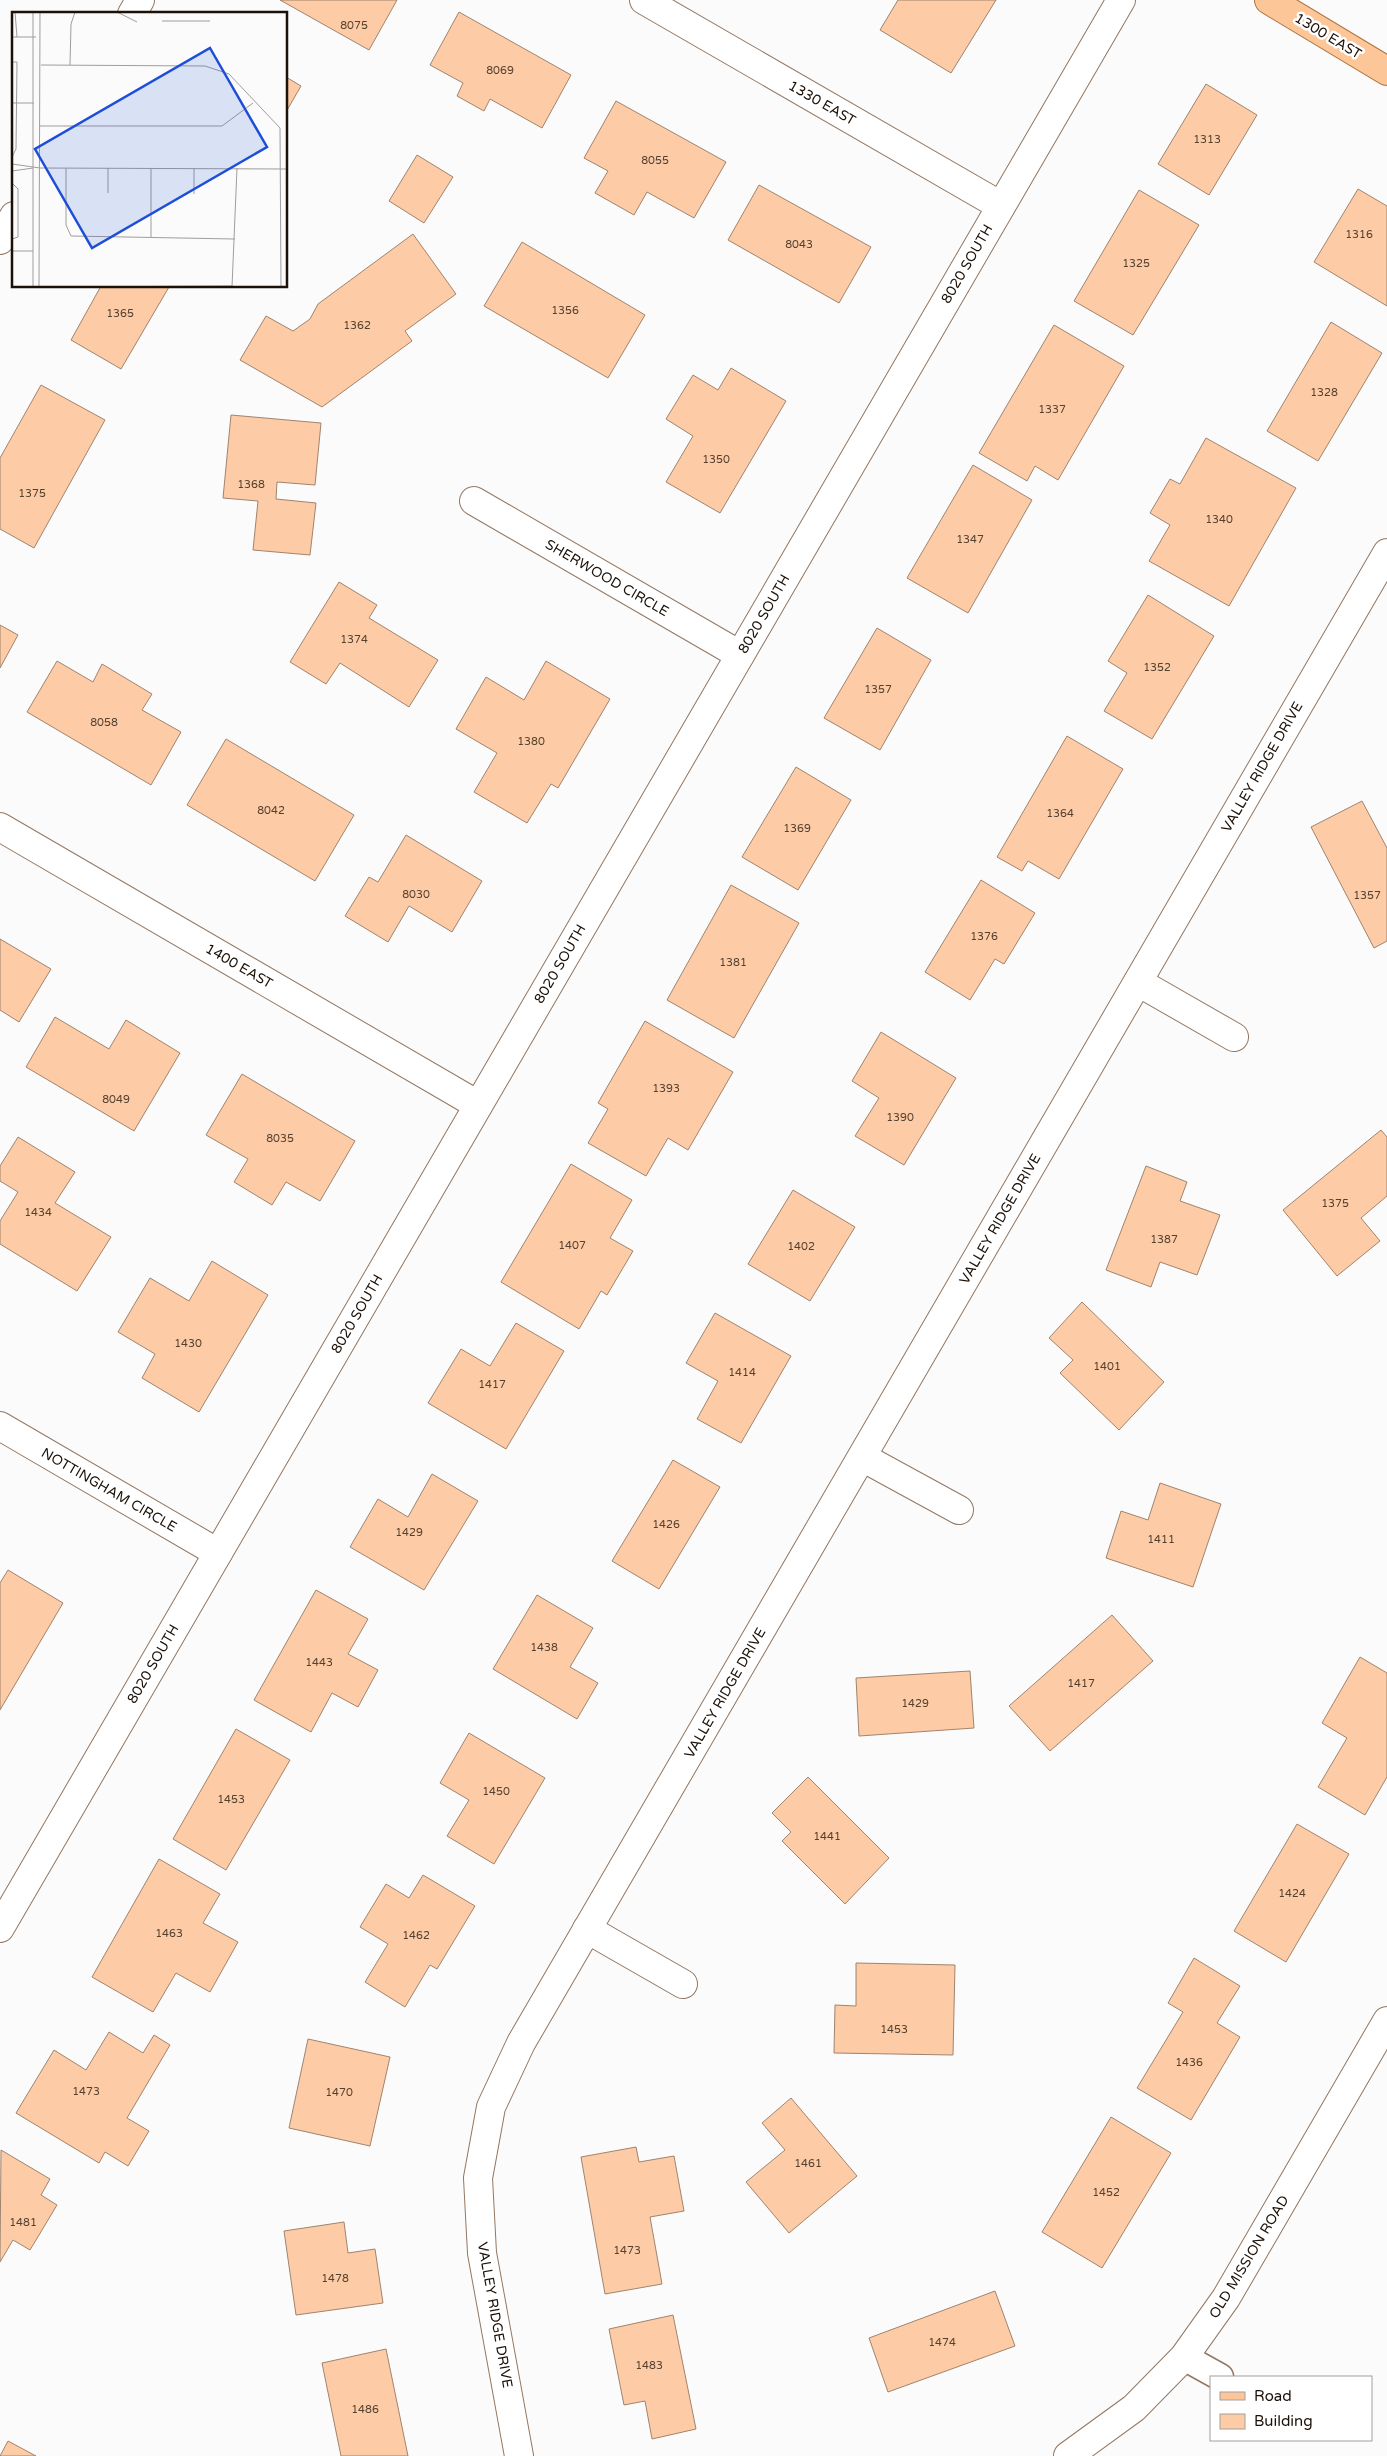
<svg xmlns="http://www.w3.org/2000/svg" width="1387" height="2456" viewBox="0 0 1387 2456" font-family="'Varela Round',sans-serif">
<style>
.building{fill:#fdcba5;stroke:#a0846e}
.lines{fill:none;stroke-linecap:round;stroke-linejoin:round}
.lane-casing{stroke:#937762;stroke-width:29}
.street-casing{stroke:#937762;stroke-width:30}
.primary-casing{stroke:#ac6e39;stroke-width:30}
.lane{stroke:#fff;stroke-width:26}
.street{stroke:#fff;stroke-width:28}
.primary{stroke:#fcc698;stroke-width:28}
.labels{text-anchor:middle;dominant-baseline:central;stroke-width:5;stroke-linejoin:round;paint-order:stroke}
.number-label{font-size:11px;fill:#54402f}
.street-label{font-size:14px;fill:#1b1108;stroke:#fff}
.inset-road{fill:none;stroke:#a19d9a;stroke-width:1}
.view{fill:#1d4ed8;fill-opacity:0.15;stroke:#1d4ed8;stroke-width:2.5}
.inset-edge{fill:none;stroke:#1b1108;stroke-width:2.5}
</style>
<rect width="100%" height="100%" fill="#fbfbfb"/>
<!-- building -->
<g class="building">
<polygon points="280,0 397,0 369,50"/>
<polygon points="898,0 996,0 951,73 880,30"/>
<polygon points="459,12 571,75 542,128 490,99 484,111 457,96 463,83 430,65"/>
<polygon points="286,77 301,86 286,112"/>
<polygon points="1206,84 1257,115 1209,195 1158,164"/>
<polygon points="616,101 726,162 694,218 647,192 634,215 595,193 608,171 584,158"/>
<polygon points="417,155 453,177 424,223 389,201"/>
<polygon points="759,185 871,247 839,303 728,240"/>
<polygon points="1358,189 1387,206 1387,306 1314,262"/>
<polygon points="1139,190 1199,225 1133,335 1074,301"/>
<polygon points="413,234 456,294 405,331 412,341 322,407 240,360 266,316 293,331 310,319 318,304"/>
<polygon points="522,242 645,315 608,378 484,306"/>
<polygon points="101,286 169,287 121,369 71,340"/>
<polygon points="1331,322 1382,353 1318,461 1267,431"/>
<polygon points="1054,325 1124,366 1058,480 1035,466 1027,481 979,453"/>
<polygon points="731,368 786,401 720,513 666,482 693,436 666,419 693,375 718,390"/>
<polygon points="41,385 105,420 34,548 0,529 0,458"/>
<polygon points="231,415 321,423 315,485 277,482 276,499 316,503 310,555 253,550 258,501 223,498"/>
<polygon points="1206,438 1296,488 1229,606 1149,561 1170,525 1150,513 1170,479 1180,484"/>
<polygon points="973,465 1032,500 968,613 907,578"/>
<polygon points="339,582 377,605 369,618 438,660 409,707 340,663 326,684 290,662"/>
<polygon points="1148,595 1214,636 1152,739 1104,711 1127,673 1108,661"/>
<polygon points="0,625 18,635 0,668"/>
<polygon points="877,628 931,660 880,750 824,718"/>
<polygon points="57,661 93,682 102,664 152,694 142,710 181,732 151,785 27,712"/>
<polygon points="546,661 610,699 558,788 551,784 527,823 474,792 497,753 456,729 486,677 524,700"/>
<polygon points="1067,736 1123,769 1059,879 1028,861 1022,871 997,857"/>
<polygon points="226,739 354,815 315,881 187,805"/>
<polygon points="796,767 851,800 798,890 742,857"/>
<polygon points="1362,801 1387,848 1387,941 1374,948 1311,827"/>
<polygon points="406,835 482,881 452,932 409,906 388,942 345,916 369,877 378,882"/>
<polygon points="981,880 1035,913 1004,964 995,959 970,1000 925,972"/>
<polygon points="731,885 799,923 734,1038 667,1000"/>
<polygon points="0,939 51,969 19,1022 0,1010"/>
<polygon points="55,1017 109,1049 126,1020 180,1053 134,1131 26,1067"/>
<polygon points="645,1021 733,1072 688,1150 668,1138 646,1176 588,1143 608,1109 598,1103"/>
<polygon points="881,1032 956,1078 904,1165 855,1136 879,1098 852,1081"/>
<polygon points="242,1074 355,1141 320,1201 286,1182 272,1205 234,1182 248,1159 206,1135"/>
<polygon points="1381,1130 1387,1137 1387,1196 1361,1218 1380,1241 1337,1276 1283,1210"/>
<polygon points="18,1137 75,1172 55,1203 111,1237 77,1291 0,1244 0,1221 18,1192 0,1181 0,1166"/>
<polygon points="571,1164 632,1200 610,1238 633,1251 607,1295 601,1291 579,1329 501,1282"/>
<polygon points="1146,1166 1187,1182 1180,1201 1220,1215 1197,1275 1160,1262 1151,1287 1106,1270"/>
<polygon points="793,1190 855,1227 810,1301 748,1264"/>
<polygon points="212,1261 268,1295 199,1412 142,1378 155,1354 118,1332 150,1278 189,1301"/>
<polygon points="1082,1302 1164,1382 1119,1430 1060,1373 1073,1360 1049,1338"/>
<polygon points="715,1313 791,1356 741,1443 697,1419 718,1381 686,1363"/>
<polygon points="516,1323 564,1351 506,1449 428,1403 461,1349 490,1366"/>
<polygon points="673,1460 720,1487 659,1589 612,1561"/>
<polygon points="432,1474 478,1501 424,1590 350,1547 378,1499 408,1517"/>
<polygon points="1160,1483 1221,1504 1193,1587 1106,1558 1121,1511 1148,1520"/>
<polygon points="8,1570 63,1603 0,1710 0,1583"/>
<polygon points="316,1590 368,1619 348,1654 378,1670 358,1707 332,1693 311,1732 254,1700"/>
<polygon points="537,1595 593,1628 570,1667 598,1683 577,1719 493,1669"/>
<polygon points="1112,1615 1153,1661 1050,1751 1009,1706"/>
<polygon points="1360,1657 1387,1673 1387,1777 1365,1815 1318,1787 1347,1738 1322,1723"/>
<polygon points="970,1671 974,1728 859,1736 856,1678"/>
<polygon points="236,1729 290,1760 226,1870 173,1839"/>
<polygon points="469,1733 545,1778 494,1864 447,1836 469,1800 440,1783"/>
<polygon points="808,1777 889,1858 845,1904 782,1841 791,1832 772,1813"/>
<polygon points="1297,1824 1349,1854 1286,1962 1234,1931"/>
<polygon points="159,1859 220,1894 203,1923 238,1942 210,1992 176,1973 153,2012 92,1977"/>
<polygon points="423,1875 475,1906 437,1969 430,1965 405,2007 365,1982 388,1944 360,1927 386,1884 409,1898"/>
<polygon points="1194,1958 1240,1986 1217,2023 1240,2037 1191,2120 1137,2088 1183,2012 1168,2003"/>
<polygon points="856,1963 955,1965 953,2055 834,2053 835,2005 856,2006"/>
<polygon points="109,2032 143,2053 154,2035 170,2045 127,2118 149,2131 128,2166 105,2152 99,2163 16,2113 54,2050 86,2070"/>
<polygon points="308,2039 390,2057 370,2146 289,2128"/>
<polygon points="791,2098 857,2176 789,2233 746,2182 785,2150 762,2123"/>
<polygon points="1111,2117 1171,2153 1102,2268 1042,2232"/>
<polygon points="636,2147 639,2162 674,2156 684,2211 650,2217 662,2284 605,2294 581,2157"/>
<polygon points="1,2150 50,2179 41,2195 57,2205 30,2250 13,2240 0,2262"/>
<polygon points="344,2222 348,2253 375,2249 383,2303 296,2315 284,2231"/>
<polygon points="995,2291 1015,2346 888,2392 869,2338"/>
<polygon points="673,2315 696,2429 652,2439 645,2401 624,2405 609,2329"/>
<polygon points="386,2349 408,2456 341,2456 322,2363"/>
<polygon points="8,2441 36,2456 0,2456"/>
</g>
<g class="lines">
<!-- lane casing -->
<g class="lane-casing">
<polyline id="lane" points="1184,2357 1220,2377"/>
</g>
<!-- street casing -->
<g class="street-casing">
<g id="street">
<polyline points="644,0 1001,206"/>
<polyline points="132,14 140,0"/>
<polyline points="0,240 14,216"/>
<polyline points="474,501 740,655"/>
<polyline points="0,827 478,1105"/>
<polyline points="1138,982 1234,1037"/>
<polyline points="0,1426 218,1553"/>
<polyline points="862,1457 959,1510"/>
<polyline points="0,1928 1121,0"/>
<polyline points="587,1929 683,1984"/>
<polyline points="519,2456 482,2253 478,2178 491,2107 521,2043 1387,553"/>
<polyline points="1068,2456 1134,2408 1184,2357 1226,2298 1387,2021"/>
</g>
</g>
<!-- primary casing -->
<g class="primary-casing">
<polyline id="primary" points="1269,0 1387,71"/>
</g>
<!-- lane -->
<use href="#lane" class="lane"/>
<!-- street -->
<use href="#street" class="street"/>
<!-- primary -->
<use href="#primary" class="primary"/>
</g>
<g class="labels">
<!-- number labels -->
<g class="number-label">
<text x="354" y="25">8075</text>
<text x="500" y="70">8069</text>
<text x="1207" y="139">1313</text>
<text x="655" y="160">8055</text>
<text x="1359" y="234">1316</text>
<text x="799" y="244">8043</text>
<text x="1136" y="263">1325</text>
<text x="565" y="310">1356</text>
<text x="120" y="313">1365</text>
<text x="357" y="325">1362</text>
<text x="1324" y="392">1328</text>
<text x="1052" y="409">1337</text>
<text x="716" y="459">1350</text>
<text x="251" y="484">1368</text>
<text x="32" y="493">1375</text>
<text x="1219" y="519">1340</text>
<text x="970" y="539">1347</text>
<text x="354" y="639">1374</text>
<text x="1157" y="667">1352</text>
<text x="878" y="689">1357</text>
<text x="104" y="722">8058</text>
<text x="531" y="741">1380</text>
<text x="271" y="810">8042</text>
<text x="1060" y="813">1364</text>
<text x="797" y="828">1369</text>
<text x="416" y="894">8030</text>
<text x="1367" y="895">1357</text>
<text x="984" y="936">1376</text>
<text x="733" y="962">1381</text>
<text x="666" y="1088">1393</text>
<text x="116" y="1099">8049</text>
<text x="900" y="1117">1390</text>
<text x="280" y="1138">8035</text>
<text x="1335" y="1203">1375</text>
<text x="38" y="1212">1434</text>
<text x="1164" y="1239">1387</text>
<text x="572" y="1245">1407</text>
<text x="801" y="1246">1402</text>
<text x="188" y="1343">1430</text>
<text x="1107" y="1366">1401</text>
<text x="742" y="1372">1414</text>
<text x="492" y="1384">1417</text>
<text x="666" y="1524">1426</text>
<text x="409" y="1532">1429</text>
<text x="1161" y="1539">1411</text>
<text x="544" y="1647">1438</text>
<text x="319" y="1662">1443</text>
<text x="1081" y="1683">1417</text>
<text x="915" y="1703">1429</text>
<text x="496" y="1791">1450</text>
<text x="231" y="1799">1453</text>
<text x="827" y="1836">1441</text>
<text x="1292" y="1893">1424</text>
<text x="169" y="1933">1463</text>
<text x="416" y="1935">1462</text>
<text x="894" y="2029">1453</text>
<text x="1189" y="2062">1436</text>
<text x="86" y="2091">1473</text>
<text x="339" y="2092">1470</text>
<text x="808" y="2163">1461</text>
<text x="1106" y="2192">1452</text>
<text x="23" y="2222">1481</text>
<text x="627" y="2250">1473</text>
<text x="335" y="2278">1478</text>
<text x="942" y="2342">1474</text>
<text x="649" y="2365">1483</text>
<text x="365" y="2409">1486</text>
</g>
<!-- street labels -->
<g class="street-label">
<text transform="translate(1328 36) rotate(31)">1300 EAST</text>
<text transform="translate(822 103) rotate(30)">1330 EAST</text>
<text transform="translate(967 264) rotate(-60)">8020 SOUTH</text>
<text transform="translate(607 578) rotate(30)">SHERWOOD CIRCLE</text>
<text transform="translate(764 614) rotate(-60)">8020 SOUTH</text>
<text transform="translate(1262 767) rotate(-60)">VALLEY RIDGE DRIVE</text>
<text transform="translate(560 964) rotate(-60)">8020 SOUTH</text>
<text transform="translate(239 966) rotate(30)">1400 EAST</text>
<text transform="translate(1000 1219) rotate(-60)">VALLEY RIDGE DRIVE</text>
<text transform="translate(357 1314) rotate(-60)">8020 SOUTH</text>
<text transform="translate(109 1490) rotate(30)">NOTTINGHAM CIRCLE</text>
<text transform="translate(153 1664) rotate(-60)">8020 SOUTH</text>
<text transform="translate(725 1693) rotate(-60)">VALLEY RIDGE DRIVE</text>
<text transform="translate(1249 2257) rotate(-59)">OLD MISSION ROAD</text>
<text transform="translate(495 2315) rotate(80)">VALLEY RIDGE DRIVE</text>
</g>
</g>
<!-- overview -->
<g transform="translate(12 12)">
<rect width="275" height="275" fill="#fbfbfb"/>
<path class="inset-road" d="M 3,0 L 5,25M 105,0 L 125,10M 150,9 L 198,9M 0,25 L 24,25M 0,50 L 5,50 L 4,137 L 0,145M 29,53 L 193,54 L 217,62 L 268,116 L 269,275M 58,53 L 59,12 L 63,0M 0,91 L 22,91M 28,114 L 210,114 L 241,91M 0,152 L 28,156 L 275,157M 54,156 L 54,213 L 59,224 L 223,227M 0,159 L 21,156M 0,171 L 6,177 L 6,225 L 0,227M 96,181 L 96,156M 182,182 L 182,156M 139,226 L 139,156M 0,239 L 21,239M 0,275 L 21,275M 21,275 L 21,0M 27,275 L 28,0M 53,275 L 220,274M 220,275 L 225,156"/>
<path class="view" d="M 198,36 L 255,135 L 80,236 L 23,137 Z"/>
<rect width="275" height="275" class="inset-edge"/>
</g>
<!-- legend -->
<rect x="1210" y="2376" width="162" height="65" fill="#ffffff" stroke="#a4a09c"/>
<rect x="1220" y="2392" width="25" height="8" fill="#fcc698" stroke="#a4a09c"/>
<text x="1254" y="2401" font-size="15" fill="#1b1108">Road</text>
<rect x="1220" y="2414" width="25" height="15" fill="#fdcba5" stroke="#a4a09c"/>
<text x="1254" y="2426" font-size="15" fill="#1b1108">Building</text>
</svg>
